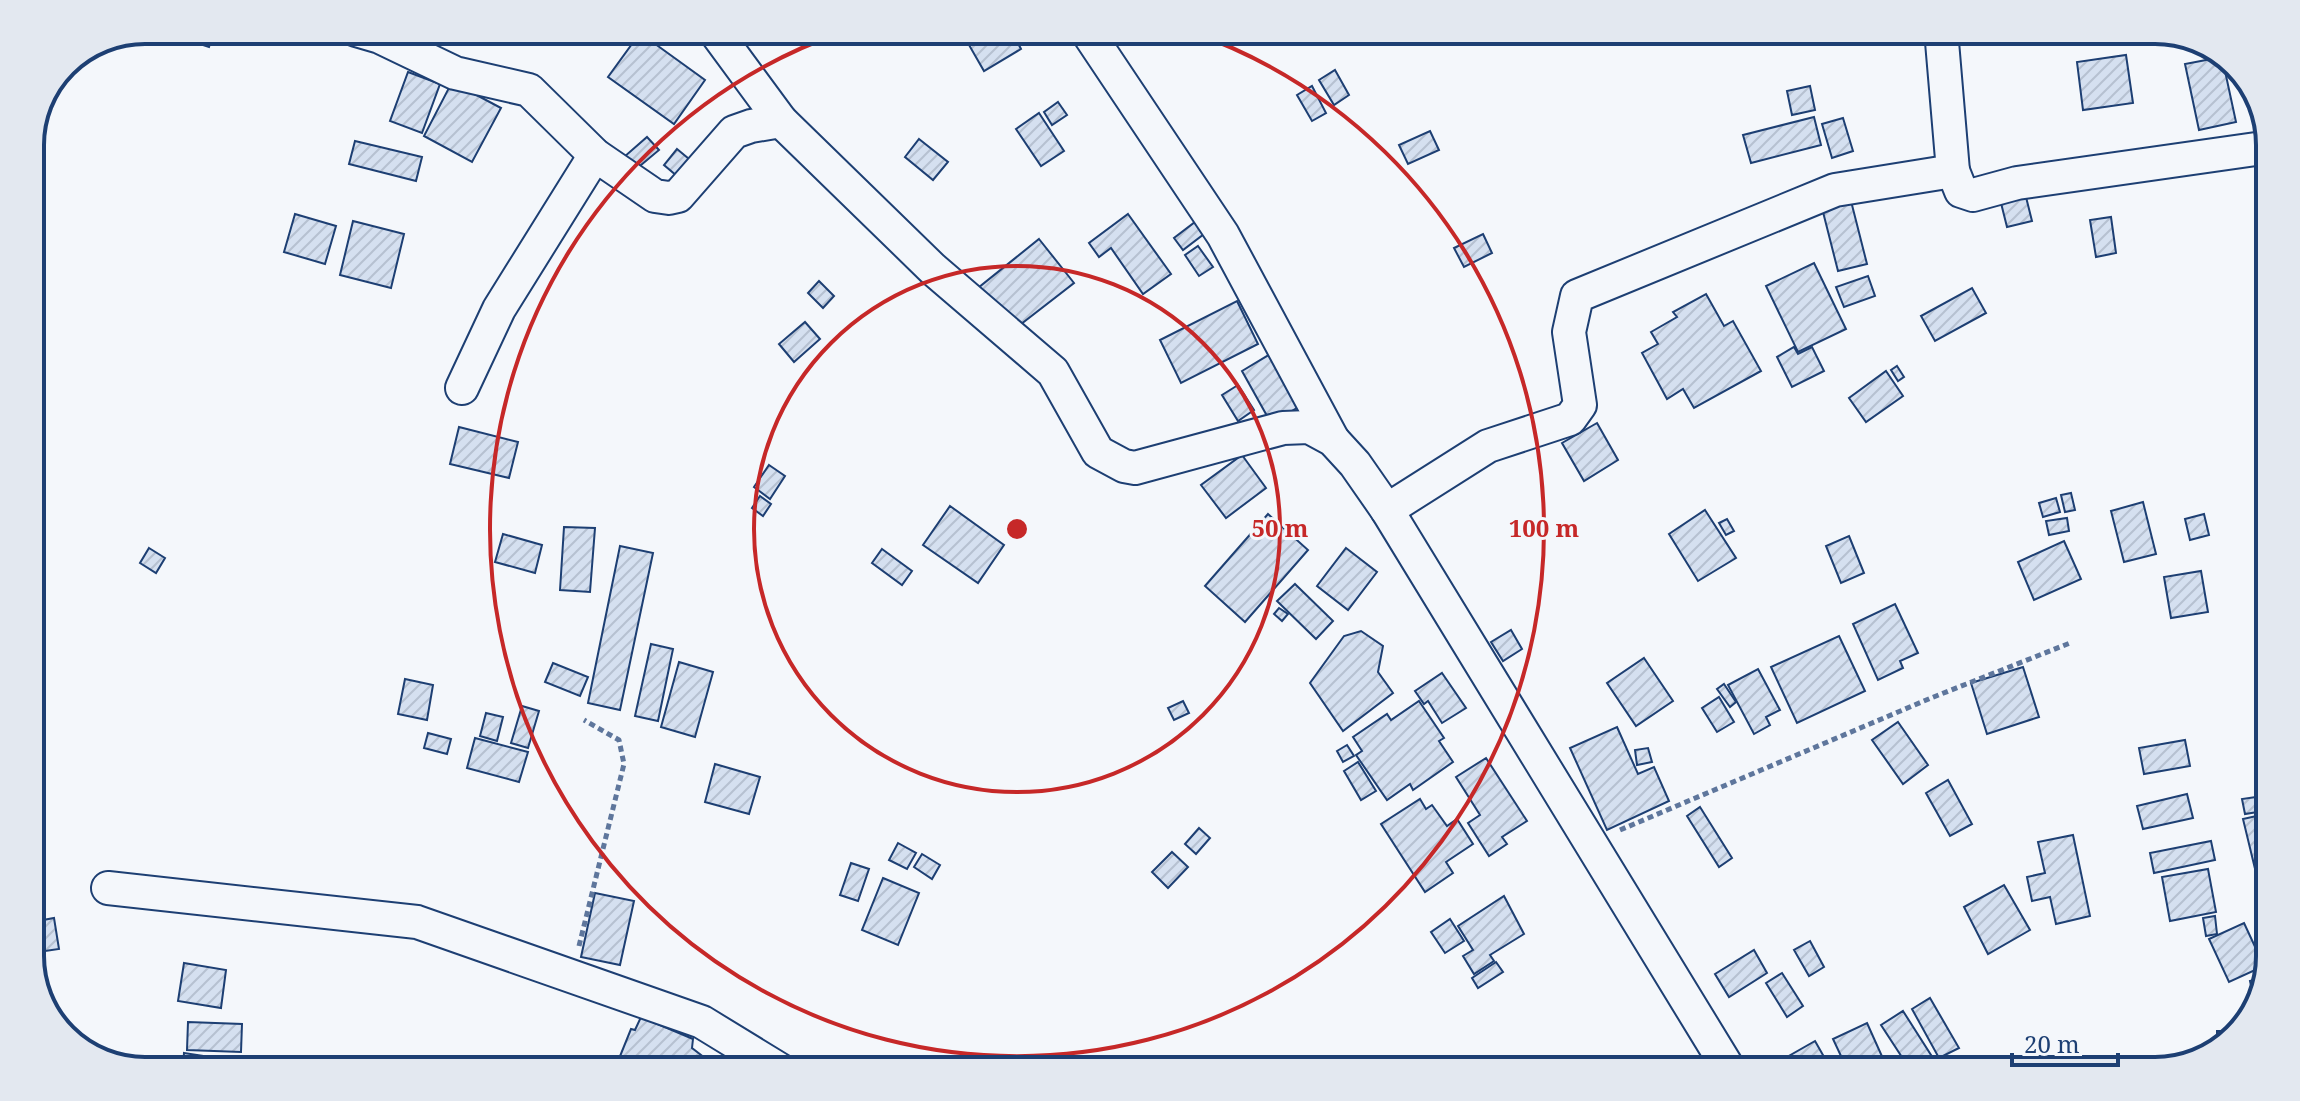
<svg xmlns="http://www.w3.org/2000/svg" width="2300" height="1101" viewBox="0 0 2300 1101" font-family="'Noto Serif',serif">
<style>
.building{fill:url(#building-hatch);stroke:#1d3f73;stroke-width:2}
.lines{fill:none;stroke-linecap:round;stroke-linejoin:round}
.street-casing{stroke:#1d3f73;stroke-width:36}
.path{stroke:#5e769c;stroke-width:5;stroke-dasharray:6 4;stroke-linecap:butt}
.street{stroke:#f4f7fb;stroke-width:32}
.ring{fill:none;stroke:#c62828;stroke-width:4}
.rim{fill:none;stroke:#1d3f73;stroke-width:4}
.centre{fill:#c62828;stroke:#f4f7fb;stroke-width:4}
.ring-label{font-size:24px;text-anchor:middle;font-weight:bold;fill:#c62828;stroke:#f4f7fb;stroke-width:6;stroke-linejoin:round;paint-order:stroke}
</style>
<defs>
<pattern id="building-hatch" width="6" height="6" patternUnits="userSpaceOnUse" patternTransform="scale(2)"><rect width="6" height="6" fill="#d5e0f0"/><path d="M-1 1l2-2M0 6l6-6M5 7l2-2" fill="none" stroke="#b6c1d1"/></pattern>
</defs>
<rect width="100%" height="100%" fill="#f4f7fb"/>
<!-- building -->
<g class="building">
<polygon points="198,30 214,30 209,47 194,42"/>
<polygon points="451,30 472,30 464,40"/>
<polygon points="996,30 1011,30 1021,49 984,71 969,45"/>
<polygon points="640,33 705,80 674,124 608,77"/>
<polygon points="2126,55 2133,103 2083,110 2077,62"/>
<polygon points="2222,57 2236,122 2199,130 2185,64"/>
<polygon points="1335,70 1349,95 1334,105 1319,80"/>
<polygon points="408,72 440,84 422,133 390,121"/>
<polygon points="452,82 501,108 472,162 424,136"/>
<polygon points="1312,86 1326,113 1312,121 1297,95"/>
<polygon points="1810,86 1815,110 1792,115 1787,91"/>
<polygon points="1058,102 1067,115 1052,125 1044,112"/>
<polygon points="1039,113 1064,151 1041,166 1016,129"/>
<polygon points="1814,117 1821,145 1751,163 1743,135"/>
<polygon points="1843,118 1853,151 1832,158 1822,124"/>
<polygon points="1430,131 1439,150 1408,164 1399,145"/>
<polygon points="647,137 659,150 635,170 624,157"/>
<polygon points="919,139 948,162 933,180 905,157"/>
<polygon points="355,141 422,157 416,181 349,164"/>
<polygon points="677,149 689,159 677,176 664,165"/>
<polygon points="2024,189 2032,221 2007,227 1999,195"/>
<polygon points="1851,201 1867,264 1838,271 1822,208"/>
<polygon points="295,214 336,226 325,264 284,252"/>
<polygon points="1128,214 1171,274 1143,294 1111,248 1099,257 1089,243"/>
<polygon points="2111,217 2116,253 2096,257 2090,220"/>
<polygon points="353,221 404,234 391,288 340,275"/>
<polygon points="1195,222 1204,234 1183,250 1174,238"/>
<polygon points="1483,234 1492,253 1464,267 1454,248"/>
<polygon points="1039,239 1074,283 1012,331 978,288"/>
<polygon points="1198,246 1213,267 1199,276 1185,255"/>
<polygon points="1814,263 1846,329 1798,352 1766,286"/>
<polygon points="1868,276 1875,296 1844,307 1836,287"/>
<polygon points="819,281 834,296 823,308 808,293"/>
<polygon points="1972,288 1986,313 1935,341 1921,316"/>
<polygon points="1706,294 1724,326 1733,321 1761,371 1694,408 1683,389 1667,399 1642,353 1658,344 1651,332 1677,317 1673,312"/>
<polygon points="1237,301 1258,344 1181,383 1160,340"/>
<polygon points="805,322 820,339 794,362 779,344"/>
<polygon points="1794,347 1798,354 1812,347 1824,371 1792,387 1777,357"/>
<polygon points="1272,353 1302,405 1271,423 1242,371"/>
<polygon points="1897,366 1904,377 1898,381 1891,370"/>
<polygon points="1886,371 1903,396 1866,422 1849,398"/>
<polygon points="1238,385 1254,410 1238,421 1222,395"/>
<polygon points="1597,423 1618,460 1584,481 1562,443"/>
<polygon points="459,427 518,442 509,478 450,464"/>
<polygon points="1242,455 1266,488 1226,518 1201,485"/>
<polygon points="769,465 785,476 770,499 754,487"/>
<polygon points="2071,493 2075,510 2065,512 2061,495"/>
<polygon points="760,496 771,504 763,516 752,508"/>
<polygon points="2056,498 2060,512 2043,517 2039,503"/>
<polygon points="2143,502 2156,554 2124,562 2111,511"/>
<polygon points="950,506 1004,545 978,583 923,545"/>
<polygon points="1705,510 1736,558 1698,581 1669,534"/>
<polygon points="1268,514 1308,550 1245,622 1205,586"/>
<polygon points="2204,514 2209,535 2190,540 2185,519"/>
<polygon points="2067,518 2069,531 2049,535 2046,521"/>
<polygon points="1727,519 1734,531 1726,535 1719,523"/>
<polygon points="564,527 595,528 590,592 560,590"/>
<polygon points="503,534 542,545 535,573 495,562"/>
<polygon points="1849,536 1864,573 1841,583 1826,546"/>
<polygon points="2064,541 2081,579 2034,600 2018,562"/>
<polygon points="620,546 653,553 620,710 588,703"/>
<polygon points="149,548 165,558 156,573 140,563"/>
<polygon points="1346,548 1377,572 1348,610 1317,586"/>
<polygon points="882,549 912,571 902,585 872,563"/>
<polygon points="2201,571 2208,612 2171,618 2164,577"/>
<polygon points="1295,584 1333,621 1316,639 1277,601"/>
<polygon points="1895,604 1918,653 1900,661 1903,668 1878,680 1853,624"/>
<polygon points="1279,608 1288,614 1282,621 1274,614"/>
<polygon points="1511,630 1522,649 1503,661 1491,642"/>
<polygon points="1361,631 1383,646 1378,672 1393,693 1343,731 1310,683 1344,636"/>
<polygon points="1839,636 1865,691 1797,723 1771,667"/>
<polygon points="651,644 673,649 658,721 635,716"/>
<polygon points="1644,658 1673,701 1636,726 1607,683"/>
<polygon points="679,662 713,672 695,737 661,727"/>
<polygon points="553,663 588,677 580,696 545,682"/>
<polygon points="2023,667 2039,717 1987,734 1971,683"/>
<polygon points="1758,669 1780,710 1766,717 1770,725 1754,734 1728,685"/>
<polygon points="1442,673 1466,708 1442,723 1428,701 1424,704 1415,691"/>
<polygon points="405,679 433,685 427,720 398,714"/>
<polygon points="1724,684 1736,702 1730,707 1717,689"/>
<polygon points="1719,697 1734,722 1717,732 1702,708"/>
<polygon points="1183,701 1189,713 1174,720 1168,708"/>
<polygon points="1419,701 1444,738 1439,741 1453,762 1413,790 1410,784 1387,800 1356,755 1362,751 1353,737 1387,714 1391,720"/>
<polygon points="522,706 539,711 528,748 511,743"/>
<polygon points="486,713 503,717 497,741 480,736"/>
<polygon points="1898,722 1928,765 1903,784 1872,740"/>
<polygon points="1617,727 1638,774 1654,767 1669,801 1607,830 1570,748"/>
<polygon points="428,733 451,739 447,754 424,748"/>
<polygon points="475,738 528,752 519,782 467,768"/>
<polygon points="2185,740 2190,766 2144,774 2139,748"/>
<polygon points="1347,745 1354,756 1343,762 1337,751"/>
<polygon points="1648,748 1652,762 1637,765 1635,750"/>
<polygon points="1486,758 1527,821 1502,837 1507,844 1489,856 1468,823 1480,815 1456,777"/>
<polygon points="1358,762 1376,791 1361,800 1344,771"/>
<polygon points="715,764 760,777 749,814 705,802"/>
<polygon points="1948,780 1972,824 1950,836 1926,793"/>
<polygon points="2187,794 2193,818 2143,829 2137,806"/>
<polygon points="2270,795 2270,810 2245,814 2242,799"/>
<polygon points="1420,799 1426,809 1432,805 1447,826 1457,819 1473,844 1446,862 1453,873 1425,892 1381,824"/>
<polygon points="1700,807 1732,858 1719,867 1687,816"/>
<polygon points="2270,813 2270,874 2257,877 2243,819"/>
<polygon points="1199,828 1210,838 1196,854 1185,844"/>
<polygon points="2073,835 2090,916 2056,924 2050,897 2032,901 2027,877 2045,873 2038,842"/>
<polygon points="2211,841 2215,860 2154,873 2150,853"/>
<polygon points="898,843 916,853 907,869 889,860"/>
<polygon points="1172,852 1188,867 1168,888 1152,872"/>
<polygon points="922,854 940,865 932,879 914,867"/>
<polygon points="851,863 869,869 858,901 840,895"/>
<polygon points="2208,869 2216,912 2170,921 2162,877"/>
<polygon points="883,878 919,893 898,945 862,930"/>
<polygon points="2004,885 2030,930 1988,954 1964,907"/>
<polygon points="595,893 634,901 620,965 581,957"/>
<polygon points="1504,896 1524,934 1490,955 1494,961 1474,974 1463,956 1473,950 1458,926"/>
<polygon points="40,901 43,920 54,918 59,949 31,953 30,902"/>
<polygon points="2215,916 2217,934 2206,936 2203,918"/>
<polygon points="1450,919 1464,941 1445,953 1431,932"/>
<polygon points="2270,919 2270,950 2258,925"/>
<polygon points="2244,923 2264,966 2229,982 2209,939"/>
<polygon points="1810,941 1824,967 1809,976 1794,950"/>
<polygon points="1754,950 1767,973 1729,997 1715,974"/>
<polygon points="1496,962 1503,972 1478,988 1472,978"/>
<polygon points="184,963 226,970 221,1008 178,1001"/>
<polygon points="1782,973 1803,1006 1787,1017 1766,983"/>
<polygon points="2265,977 2261,993 2253,995 2250,981"/>
<polygon points="1930,998 1959,1048 1939,1058 1912,1009"/>
<polygon points="1903,1011 1938,1066 1930,1071 1911,1071 1881,1025"/>
<polygon points="641,1017 693,1039 692,1048 705,1058 707,1071 614,1071 631,1029 635,1030"/>
<polygon points="188,1022 242,1024 241,1052 187,1050"/>
<polygon points="1867,1023 1885,1063 1868,1071 1848,1071 1833,1039"/>
<polygon points="2217,1031 2233,1031 2233,1035 2217,1052"/>
<polygon points="1815,1041 1832,1071 1767,1071 1766,1069"/>
<polygon points="184,1053 243,1062 242,1071 193,1071 194,1069 183,1067"/>
<polygon points="1284,1057 1293,1071 1264,1071"/>
</g>
<g class="lines">
<!-- street casing -->
<g class="street-casing">
<g id="street">
<polyline points="356,30 380,37 455,73 529,90 595,155 655,196 669,198 678,196 734,132 751,126 781,121"/>
<polyline points="714,30 781,121 933,269 1053,372 1098,452 1124,466 1135,468 1283,428 1309,427 1333,440 1355,464 1387,510 1730,1071"/>
<polyline points="1086,30 1223,235 1333,440"/>
<polyline points="1953,171 1961,191 1973,195 2017,183 2270,147"/>
<polyline points="462,388 499,309 595,155"/>
<polyline points="1387,510 1488,446 1570,419 1580,405 1569,332 1577,296 1835,190 1953,171 1941,30"/>
<polyline points="108,888 417,922 702,1022 782,1071"/>
</g>
</g>
<!-- path -->
<g class="path">
<polyline points="1620,830 1931,698 2070,643"/>
<polyline points="579,946 624,764 619,740 584,720"/>
</g>
<!-- street -->
<use href="#street" class="street"/>
</g>
<!-- distance rings -->
<g class="ring">
<circle cx="1017" cy="529" r="263"/>
<path d="M1189 31A527 527 0 1 1 845 31"/>
</g>
<!-- crop -->
<path d="M0 0H2300V1101H0ZM145 44H2155A101 101 0 0 1 2256 145V956A101 101 0 0 1 2155 1057H145A101 101 0 0 1 44 956V145A101 101 0 0 1 145 44Z" fill="#e3e8f0" fill-rule="evenodd"/>
<path class="rim" d="M145 44H2155A101 101 0 0 1 2256 145V956A101 101 0 0 1 2155 1057H145A101 101 0 0 1 44 956V145A101 101 0 0 1 145 44Z"/>
<circle cx="1017" cy="529" r="12" class="centre"/>
<g class="ring-label">
<text x="1280" y="537">50 m</text>
<text x="1544" y="537">100 m</text>
</g>
<!-- scale -->
<path d="M2012 1053v12h106v-12" fill="none" stroke="#1d3f73" stroke-width="4"/>
<text x="2024" y="1053" font-size="24" fill="#1d3f73" stroke="#f4f7fb" stroke-width="6" paint-order="stroke">20 m</text>
</svg>
